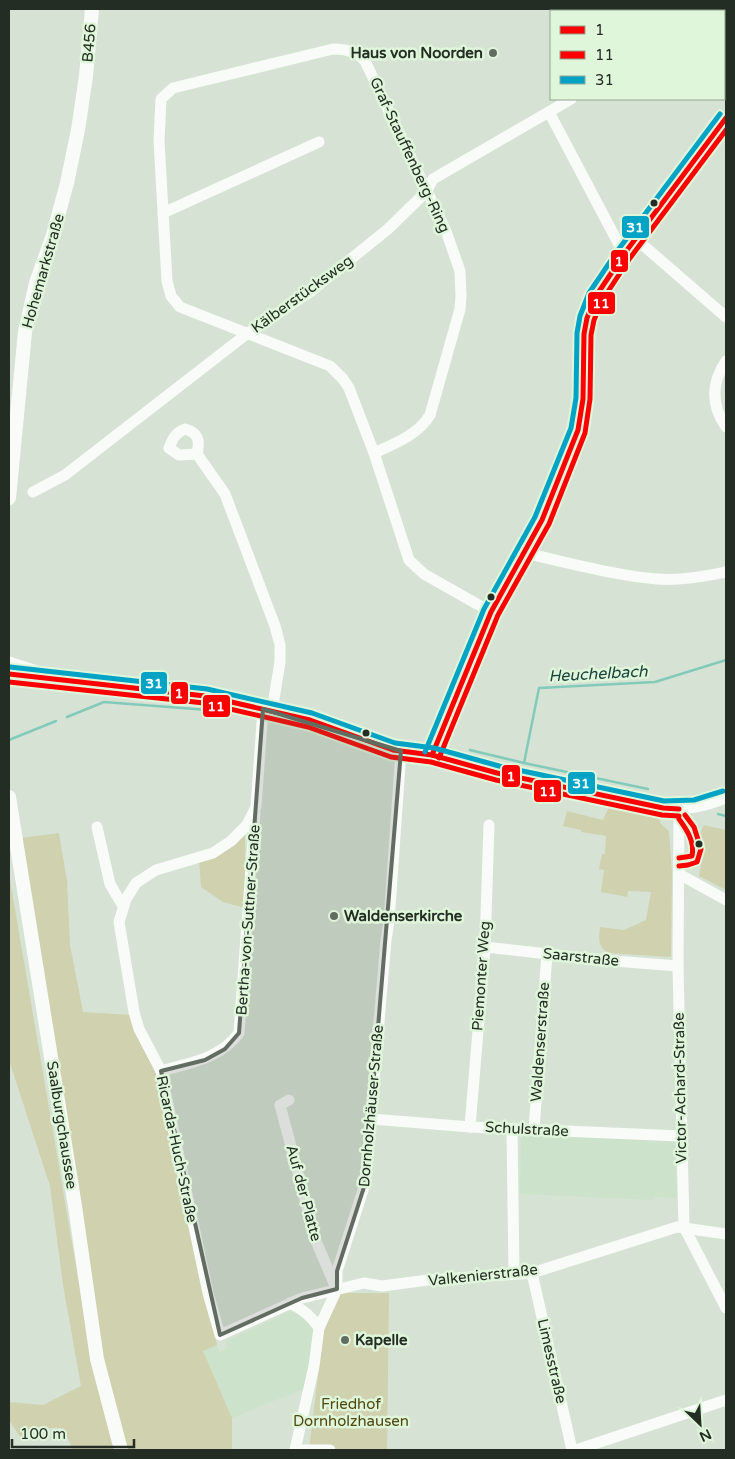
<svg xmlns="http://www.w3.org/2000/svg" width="735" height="1459" viewBox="0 0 735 1459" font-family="'Varela Round',sans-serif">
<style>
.built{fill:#cde2ca}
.green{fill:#cfd1af}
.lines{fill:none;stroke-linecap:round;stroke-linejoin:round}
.stream{stroke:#83caba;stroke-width:2.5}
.minor{stroke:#f9fbf9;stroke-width:11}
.major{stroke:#f9fbf9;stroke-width:14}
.bus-1-casing{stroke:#dff6db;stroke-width:9}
.bus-2-casing{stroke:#dff6db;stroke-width:9}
.bus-3-casing{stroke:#dff6db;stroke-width:9}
.bus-1{stroke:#f00;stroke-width:5}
.bus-2{stroke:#f00;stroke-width:5}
.bus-3{stroke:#02a3c5;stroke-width:5}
.marked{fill:#626d61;fill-opacity:0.2;stroke:#626d61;stroke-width:4;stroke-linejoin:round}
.poi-dot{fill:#626d61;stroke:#dff6db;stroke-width:2}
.bus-dot{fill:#242d23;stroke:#dff6db;stroke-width:2}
.labels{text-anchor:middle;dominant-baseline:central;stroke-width:5;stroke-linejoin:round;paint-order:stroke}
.street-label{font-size:15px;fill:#242d23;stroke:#dff6db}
.poi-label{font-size:15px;font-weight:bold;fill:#242d23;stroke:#dff6db;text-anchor:start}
.park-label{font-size:15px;fill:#50480f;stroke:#dff6db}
.water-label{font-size:16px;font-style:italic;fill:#18443d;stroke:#dff6db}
.line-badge{stroke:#dff6db;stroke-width:2}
.badge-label{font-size:14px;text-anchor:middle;font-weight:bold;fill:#fff}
</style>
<rect width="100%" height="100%" fill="#d6e3d4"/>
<!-- built -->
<g class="built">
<polygon points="523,1134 673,1142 675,1147 677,1198 653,1197 653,1200 520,1194 521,1140"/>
<polygon points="291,1311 301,1315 313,1329 312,1348 305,1388 232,1418 203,1351 217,1345 219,1352 228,1348 226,1341"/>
</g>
<!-- green -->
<g class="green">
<path d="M 610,805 L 657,815 L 661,824 L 669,831 L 672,873 L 671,957 L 608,953 C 597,946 599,938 600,927 L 624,930 L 646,920 L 651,892 L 628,891 L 627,897 L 601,892 L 604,870 L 599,869 L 602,854 L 605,854 L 606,836 L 581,832 L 581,830 L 563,826 L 567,811 L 603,820 Z"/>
<polygon points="704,825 726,830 726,890 699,876 704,848 699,836"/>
<polygon points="59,833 67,881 70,945 83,1012 132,1015 157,1073 217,1345 203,1351 232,1418 232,1450 128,1450 121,1431 103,1357 21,838"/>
<polygon points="245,833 245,908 223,902 201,887 199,859"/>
<polygon points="9,874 92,1360 116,1450 73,1450 63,1428 40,1428 20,1437 9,1420 9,1402 43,1405 81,1386 63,1285 50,1186 9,1060"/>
<polygon points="339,1293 389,1293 387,1450 309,1450 324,1326"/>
</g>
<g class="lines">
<!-- stream -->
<g class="stream">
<polyline points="67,717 104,702 247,713"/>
<polyline points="9,740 56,721"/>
<polyline points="470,750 524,763 539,688 655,682 726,660"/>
<polyline points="524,763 648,789"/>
<polyline points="718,814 726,816"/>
</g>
<!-- minor -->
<g class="minor">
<polyline points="724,17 726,16"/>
<polyline points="549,112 624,254"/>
<polyline points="163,213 319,142"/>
<polyline points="636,239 726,317"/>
<path d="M 726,361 C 711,383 711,405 726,427"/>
<path d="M 374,453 L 349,388 L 343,379 L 330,366 L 180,307 L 171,296 L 167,281 L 159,141 L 161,99 L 173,88 L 333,49 C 345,49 357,51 365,61 L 446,231 L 460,271 L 461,296 L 460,309 L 430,415 C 418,435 394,444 374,453 L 409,560 L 424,574 L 491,612"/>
<path d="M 197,454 L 179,455 L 169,448 C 173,438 175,433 185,429 C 199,433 200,441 197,454 L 225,494 L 275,626 L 280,645 L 280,662 L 272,711"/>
<polyline points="33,492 65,475 248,333 310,292 388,229 426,192 433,179 571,99"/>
<path d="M 524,553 C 567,562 612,575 657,579 C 680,581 704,576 726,572"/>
<polyline points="9,662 34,670 44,675"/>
<path d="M 9,674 L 205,696 L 310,720 L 393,750 L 432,755 L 497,773 L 663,808 C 687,810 704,807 726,798"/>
<polyline points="263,709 256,807 247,825 231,841 213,853 156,870 136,883 126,899 119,922 134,1012 139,1029 161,1071 208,1293 220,1335 302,1298 364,1283 382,1286 428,1280 532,1273 677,1227 726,1234"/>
<polyline points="432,755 491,612 542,520 578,430 583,399 584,334 587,318 596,296 602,285 624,254 726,118"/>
<polyline points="679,809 678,966 684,1227 726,1308"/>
<polyline points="97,827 110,884 123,906"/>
<polyline points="679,874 726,900"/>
<polyline points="485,947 601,960 678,966"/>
<path d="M 161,1071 C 190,1063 220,1059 239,1033 L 255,813"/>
<polyline points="289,1100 280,1105 316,1241 336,1288"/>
<polyline points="372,1119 470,1127 681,1136"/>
<polyline points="470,1127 485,947 489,825"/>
<polyline points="512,1129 514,1274"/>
<polyline points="534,1129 547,954"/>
<polyline points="532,1273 572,1450"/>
<path d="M 290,1303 C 302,1309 312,1316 319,1328"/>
<polyline points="295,1450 314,1366 319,1328 337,1289 337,1271 365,1184 386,940 389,921 401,751"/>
<polyline points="295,1450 330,1450"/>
<polyline points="576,1450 726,1400"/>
</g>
<!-- major -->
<g class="major">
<polyline points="9,498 25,332 36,283 53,235 67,183 78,130 86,76 92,9"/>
<polyline points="9,797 75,1206 97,1359 121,1450"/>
</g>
<!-- bus-1 casing -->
<g class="bus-1-casing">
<g id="bus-1">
<polyline points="9,674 205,696 310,720 393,750 432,755 497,773 663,808 679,809"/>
<polyline points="432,755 491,612 542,520 578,430 583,399 584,334 587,318 596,296 624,254 726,118"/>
<path d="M 679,819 C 687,830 695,842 692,856 L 679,858"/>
</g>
</g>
<!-- bus-2 casing -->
<g class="bus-2-casing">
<g id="bus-2">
<polyline points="9,682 204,703 308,727 391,757 431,762 496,780 662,815 679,816"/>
<polyline points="439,758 498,615 549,524 585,433 590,399 591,335 594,320 603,299 630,258 726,130"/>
<polyline points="679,866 688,865 697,862 701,849 694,827 685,815"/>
</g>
</g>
<!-- bus-3 casing -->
<g class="bus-3-casing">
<g id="bus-3">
<polyline points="10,667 207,689 312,713 395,743 434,748 499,766 664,801 694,800 723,791"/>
<polyline points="425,752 484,609 535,517 571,428 576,398 577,333 580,316 589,293 618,250 720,114"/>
</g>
</g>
<!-- bus-1 -->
<use href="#bus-1" class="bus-1"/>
<!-- bus-2 -->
<use href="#bus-2" class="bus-2"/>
<!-- bus-3 -->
<use href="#bus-3" class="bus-3"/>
</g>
<!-- marked area -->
<path class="marked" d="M 263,709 L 401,751 L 365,1184 L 337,1271 L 337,1289 L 302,1298 L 220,1335 L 161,1071 L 205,1060 L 225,1049 L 239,1033 Z"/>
<!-- markers -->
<g class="poi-dot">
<circle cx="493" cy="53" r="5"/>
<circle cx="334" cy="916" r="5"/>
<circle cx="345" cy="1340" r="5"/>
</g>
<g class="bus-dot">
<circle cx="654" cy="203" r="4.5"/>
<circle cx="491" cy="597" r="4.5"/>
<circle cx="366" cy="733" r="4.5"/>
<circle cx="699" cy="844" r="4.5"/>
</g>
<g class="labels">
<!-- street labels -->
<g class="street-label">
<text transform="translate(89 43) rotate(-85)">B456</text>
<text transform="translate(410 155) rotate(65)">Graf-Stauffenberg-Ring</text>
<text transform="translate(43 271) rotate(-74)">Hohemarkstraße</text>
<text transform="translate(302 294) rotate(-36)">Kälberstücksweg</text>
<text transform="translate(248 920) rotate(-86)">Bertha-von-Suttner-Straße</text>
<text transform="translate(581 957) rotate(6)">Saarstraße</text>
<text transform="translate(481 976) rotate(-86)">Piemonter Weg</text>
<text transform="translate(540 1042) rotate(-86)">Waldenserstraße</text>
<text transform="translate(680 1088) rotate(-91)">Victor-Achard-Straße</text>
<text transform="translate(371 1106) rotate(-85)">Dornholzhäuser Straße</text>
<text transform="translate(62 1125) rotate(81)">Saalburgchaussee</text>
<text transform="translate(527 1129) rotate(3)">Schulstraße</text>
<text transform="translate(177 1149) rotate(78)">Ricarda-Huch-Straße</text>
<text transform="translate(304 1193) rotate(75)">Auf der Platte</text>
<text transform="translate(483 1275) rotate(-6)">Valkenierstraße</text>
<text transform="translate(552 1361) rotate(77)">Limesstraße</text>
</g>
<!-- poi labels -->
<g class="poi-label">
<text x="483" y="53" text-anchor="end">Haus von Noorden</text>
<text x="344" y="916">Waldenserkirche</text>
<text x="355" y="1340">Kapelle</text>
</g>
<!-- park labels -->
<g class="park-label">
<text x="351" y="1404">Friedhof<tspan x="351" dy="17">Dornholzhausen</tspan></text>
</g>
<!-- water labels -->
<g class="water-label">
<text transform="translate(598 674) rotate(-3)">Heuchelbach</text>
</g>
</g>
<g class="line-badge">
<rect x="621" y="215" width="29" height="24" rx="5" fill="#02a3c5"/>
<rect x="610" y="249" width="19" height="24" rx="5" fill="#f00"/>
<rect x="587" y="291" width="29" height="24" rx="5" fill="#f00"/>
<rect x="140" y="671" width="28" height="24" rx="5" fill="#02a3c5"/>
<rect x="170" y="681" width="19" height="24" rx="5" fill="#f00"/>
<rect x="202" y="694" width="29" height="24" rx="5" fill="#f00"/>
<rect x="501" y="764" width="20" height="24" rx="5" fill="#f00"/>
<rect x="567" y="771" width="29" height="24" rx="5" fill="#02a3c5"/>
<rect x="533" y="779" width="29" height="24" rx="5" fill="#f00"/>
</g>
<g class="badge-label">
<text x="635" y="232">31</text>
<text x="619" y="266">1</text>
<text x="601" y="308">11</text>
<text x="154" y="688">31</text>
<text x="179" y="698">1</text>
<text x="216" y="711">11</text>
<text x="511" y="781">1</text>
<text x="581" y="788">31</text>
<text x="548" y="796">11</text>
</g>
<!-- border -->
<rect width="735" height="1459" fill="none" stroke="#242d23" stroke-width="20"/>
<!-- legend -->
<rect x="550" y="10" width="175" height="90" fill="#dff6db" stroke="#94a691"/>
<rect x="560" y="26" width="25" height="8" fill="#ff0000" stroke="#94a691"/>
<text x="595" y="35" font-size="15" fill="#242d23">1</text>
<rect x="560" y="51" width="25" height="8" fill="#ff0000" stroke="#94a691"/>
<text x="595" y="60" font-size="15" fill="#242d23">11</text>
<rect x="560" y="76" width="25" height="8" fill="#02a3c5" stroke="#94a691"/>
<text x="595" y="85" font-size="15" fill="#242d23">31</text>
<!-- north arrow -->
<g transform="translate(700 1424) rotate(155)" stroke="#dff6db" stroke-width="4" paint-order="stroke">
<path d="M0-4L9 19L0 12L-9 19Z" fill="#242d23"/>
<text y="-8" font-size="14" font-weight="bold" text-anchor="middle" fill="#242d23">N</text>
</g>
<!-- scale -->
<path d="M12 1439v8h122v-8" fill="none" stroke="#242d23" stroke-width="2.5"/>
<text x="20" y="1439" font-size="15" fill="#242d23" stroke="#dff6db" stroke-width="4" paint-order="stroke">100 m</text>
</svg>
